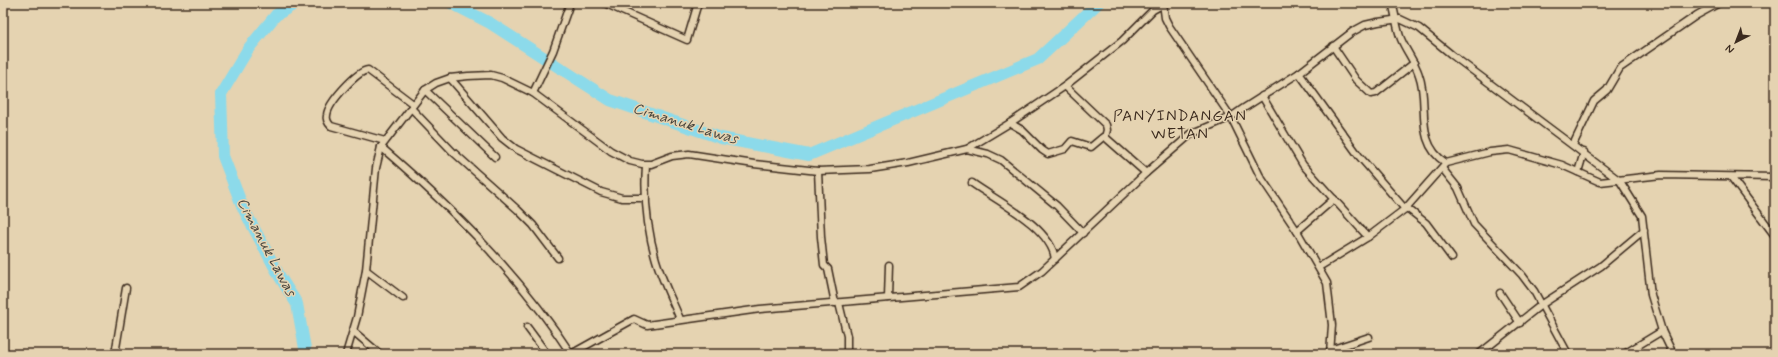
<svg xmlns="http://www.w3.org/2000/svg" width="1778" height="357" viewBox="0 0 1778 357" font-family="Mynerve,sans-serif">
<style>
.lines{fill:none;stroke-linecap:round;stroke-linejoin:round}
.river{stroke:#8cdaea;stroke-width:12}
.street-casing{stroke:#3b2a1e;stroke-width:9}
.street{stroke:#e5d3b1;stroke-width:6}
.labels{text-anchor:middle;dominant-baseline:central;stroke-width:3;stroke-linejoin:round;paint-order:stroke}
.water-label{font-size:15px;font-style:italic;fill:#47443d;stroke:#e5d3b1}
.quarter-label{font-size:16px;letter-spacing:1px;fill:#3b2a1e;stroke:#e5d3b1}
</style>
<rect width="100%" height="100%" fill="#e5d3b1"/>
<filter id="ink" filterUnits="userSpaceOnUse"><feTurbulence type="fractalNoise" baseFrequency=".025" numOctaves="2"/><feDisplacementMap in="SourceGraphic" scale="8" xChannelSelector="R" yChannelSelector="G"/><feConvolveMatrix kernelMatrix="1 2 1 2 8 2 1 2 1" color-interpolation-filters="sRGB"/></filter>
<g filter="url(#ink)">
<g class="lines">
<!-- river -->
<g class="river">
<polyline points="296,3 276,15 248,49 221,94 223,156 243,208 280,277 297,304 306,354"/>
<polyline points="451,3 490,23 610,100 721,138 809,155 1038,59 1098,3"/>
</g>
<!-- street casing -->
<g class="street-casing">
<g id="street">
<polyline points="604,3 687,40 698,3"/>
<polyline points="1163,3 1165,18 1169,26 1231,117 1260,176 1297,231 1327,283 1332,325 1330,354"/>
<path d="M 1392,3 C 1396,15 1396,27 1401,39 C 1406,51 1415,62 1419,75 C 1430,104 1413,142 1446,163 L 1490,152 L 1509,150 L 1562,165 L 1600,182 L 1661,175 L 1775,177"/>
<polyline points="1333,46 1356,80 1371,94 1376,93 1414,63"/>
<polyline points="1299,73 1359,156 1405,209"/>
<polyline points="450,78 502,138 516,149 601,192 622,198 646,198"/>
<polyline points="1065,86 1106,125 1107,130 1105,137"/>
<polyline points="425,90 495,157"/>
<polyline points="533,93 553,51 570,3"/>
<polyline points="1262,96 1303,165 1368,237"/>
<polyline points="411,108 453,152 518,210 533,225 558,258"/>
<polyline points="1010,123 1022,130 1042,150 1048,154 1065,149 1072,141 1091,147 1103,137 1105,137 1146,173"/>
<path d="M 385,141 L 331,126 C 328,123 326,119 327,115 C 328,103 357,71 368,70 L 413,104"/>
<polyline points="1573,145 1594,101 1607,90 1620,68 1697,15 1719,3"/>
<path d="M 381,147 C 453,209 519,274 571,354"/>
<polyline points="967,149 988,154 1001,160 1057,206 1083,233"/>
<path d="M 646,165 C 644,196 647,229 656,260 C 662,280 672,300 680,319"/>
<polyline points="1442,168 1458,188 1474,224 1522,275 1534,291 1568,354"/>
<polyline points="818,171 821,237 824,265 828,269 835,303"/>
<polyline points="1578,172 1584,152"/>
<polyline points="1731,177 1775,236"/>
<path d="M 972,183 C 997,201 1051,227 1055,259"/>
<polyline points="1407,208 1426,223 1452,258"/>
<polyline points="1297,231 1334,199"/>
<polyline points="1319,267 1368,237 1405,209 1444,165"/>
<polyline points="366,270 403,298"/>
<polyline points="1500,293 1520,323"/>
<polyline points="888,298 889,265"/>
<polyline points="839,303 847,336 847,354"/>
<polyline points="527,327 547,354"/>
<polyline points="353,331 380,354"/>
<polyline points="1330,350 1369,337"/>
<polyline points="115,354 126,288"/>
<polyline points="346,354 357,317 366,270 376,168 381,147 425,90 436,83 450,78 468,76 491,75 502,78 533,93 611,151 630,161 642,164 651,164 672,156 689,154 754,164 818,171 870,169 908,163 967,149 1010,123 1065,86 1122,41 1153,10 1162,5"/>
<polyline points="571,354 634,319 647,325 760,309 1019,287 1042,271 1146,173 1191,134 1231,117 1244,108 1299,73 1352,32 1365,25 1378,22 1400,19 1419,28 1452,55 1620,181 1642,216 1651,295 1662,331 1673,354"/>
<polyline points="1479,354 1541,305 1601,266 1644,230"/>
<polyline points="1624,354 1662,331"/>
</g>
</g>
<!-- street -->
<use href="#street" class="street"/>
</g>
</g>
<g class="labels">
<!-- water labels -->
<g class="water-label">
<text transform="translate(685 124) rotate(17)">Cimanuk Lawas</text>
<text transform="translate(266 247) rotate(62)">Cimanuk Lawas</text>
</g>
<!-- quarter labels -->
<g class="quarter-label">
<text x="1180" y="116">PANYINDANGAN<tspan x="1180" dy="18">WETAN</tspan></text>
</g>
</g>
<!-- margin -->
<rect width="1778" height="357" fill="none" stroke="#e5d3b1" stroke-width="16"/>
<rect x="8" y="8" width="1762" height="341" fill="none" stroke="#3b2a1e" stroke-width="1.5" filter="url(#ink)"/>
<!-- north arrow -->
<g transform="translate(1736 42) rotate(222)" stroke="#e5d3b1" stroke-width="3" paint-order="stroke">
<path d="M0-3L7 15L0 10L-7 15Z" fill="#3b2a1e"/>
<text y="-6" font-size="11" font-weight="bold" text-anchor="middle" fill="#3b2a1e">N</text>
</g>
</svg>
